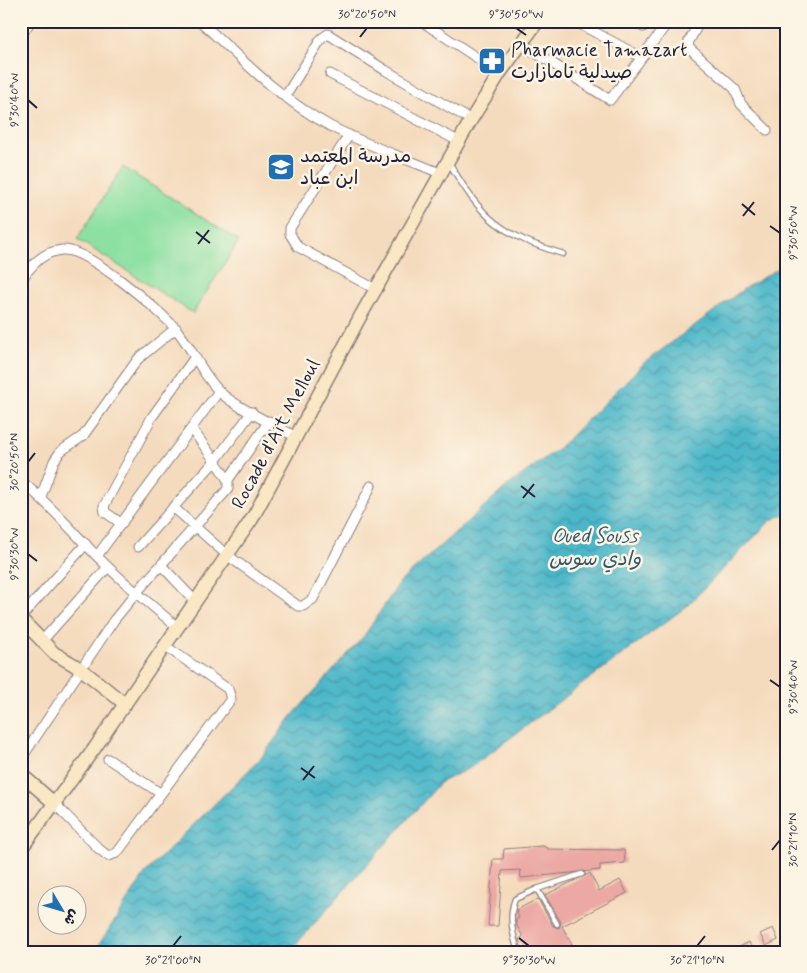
<svg xmlns="http://www.w3.org/2000/svg" width="807" height="973" viewBox="0 0 807 973" font-family="Mynerve,'Playpen Sans Arabic',sans-serif">
<style>
.pitch{fill:#8ce0a2;stroke:#57816e}
.water{fill:url(#water-waves);stroke:#376c82}
.building{fill:#eca9a4}
.lines{fill:none;stroke-linecap:round;stroke-linejoin:round}
.lane-casing{stroke:#8c7e7c;stroke-width:7}
.street-casing{stroke:#8c7e7c;stroke-width:11}
.secondary-casing{stroke:#8c7e7c;stroke-width:15}
.lane{stroke:#fff;stroke-width:4.5}
.street{stroke:#fff;stroke-width:9}
.secondary{stroke:#fae7c3;stroke-width:12}
.ticks{fill:none;stroke:#22223b;stroke-width:2}
.labels{text-anchor:middle;dominant-baseline:central;stroke-width:5;stroke-linejoin:round;paint-order:stroke}
.poi-label{font-size:19px;fill:#22223b;stroke:#fcf5e5;text-anchor:start}
.street-label{font-size:19px;fill:#22223b;stroke:#fcf5e5}
.water-label{font-size:20px;font-style:italic;fill:#31566d;stroke:#fcf5e5}
.neatline{fill:none;stroke:#22223b;stroke-width:2}
.ticks-label{font-size:12px;text-anchor:middle;fill:#22223b}
</style>
<defs>
<pattern id="water-waves" width="16" height="10" patternUnits="userSpaceOnUse" patternTransform="scale(1.25)"><rect width="16" height="10" fill="#4cb7c9"/><path d="M0 5q4-4 8 0t8 0" fill="none" stroke="#3f94a4"/></pattern>
</defs>
<rect width="100%" height="100%" fill="#fcf5e5"/>
<filter id="ink" filterUnits="userSpaceOnUse"><feTurbulence type="fractalNoise" baseFrequency=".02" numOctaves="2"/><feDisplacementMap in="SourceGraphic" scale="10" xChannelSelector="R" yChannelSelector="G"/><feConvolveMatrix kernelMatrix="1 2 1 2 8 2 1 2 1" color-interpolation-filters="sRGB"/></filter>
<filter id="wash" filterUnits="userSpaceOnUse"><feTurbulence type="fractalNoise" baseFrequency=".0096" numOctaves="4" result="noise"/><feDisplacementMap in="SourceGraphic" scale="20" xChannelSelector="R" yChannelSelector="G"/><feGaussianBlur stdDeviation="1.12" result="paint"/><feColorMatrix in="noise" values="0 0 0 0 0 0 0 0 0 0 0 0 0 0 0 0 0 1.4 0 .05"/><feComposite in="paint" operator="in"/></filter>
<g filter="url(#wash)">
<rect width="100%" height="100%" fill="#f5dbbe"/>
<!-- pitch -->
<polygon class="pitch" points="123,167 239,241 193,313 77,239"/>
<!-- water -->
<polygon class="water" points="786,264 786,513 770,521 687,606 470,768 441,782 289,952 94,952 147,871 261,758 292,716 364,636 400,582 507,486 560,447 644,363 745,288"/>
<g id="blocks">
<!-- building -->
<g class="building">
<polygon points="543,846 548,849 624,850 625,863 600,865 600,870 521,878 520,870 502,871 498,926 488,926 493,859 503,859 504,849"/>
<polygon points="590,873 599,891 620,880 627,893 562,926 576,952 523,952 519,939 523,937 516,924 516,920 519,918 516,910 538,899 553,926 559,928 561,922 545,895"/>
<polygon points="773,928 778,940 766,946 760,934"/>
<polygon points="749,942 753,952 730,952"/>
</g>
</g>
</g>
<g filter="url(#ink)">
<use href="#blocks" fill-opacity="0" stroke="#8c7e7c" stroke-width="1"/>
<g class="lines">
<!-- lane casing -->
<g class="lane-casing">
<g id="lane">
<path d="M 450,164 C 482,219 501,235 563,254"/>
<polyline points="537,889 557,924"/>
<path d="M 518,952 C 513,935 508,916 515,899 L 537,889 L 582,874"/>
</g>
</g>
<!-- street casing -->
<g class="street-casing">
<g id="street">
<path d="M 200,21 C 241,59 280,99 330,126 C 366,145 405,158 442,174"/>
<polyline points="421,21 500,73"/>
<polyline points="574,21 641,57"/>
<polyline points="634,21 643,27"/>
<polyline points="700,21 689,41 688,47 735,89 741,104 767,130"/>
<polyline points="21,35 31,21"/>
<polyline points="522,44 610,100 669,21"/>
<polyline points="330,74 460,142"/>
<polyline points="285,97 321,39 328,34 385,70 471,120"/>
<polyline points="349,135 290,228 290,234 298,247 377,290"/>
<path d="M 21,276 L 23,277 C 34,263 43,252 62,250 C 86,247 158,309 175,328 C 193,348 201,374 221,393 C 237,408 275,425 296,437"/>
<polyline points="228,480 269,421"/>
<path d="M 21,481 C 53,506 78,539 108,567 C 130,588 154,607 177,627"/>
<polyline points="41,497 54,461 61,451 83,436 138,359 176,328"/>
<polyline points="173,507 227,555 298,606 303,606 313,599 371,486"/>
<polyline points="122,524 105,512 104,506 152,417 195,357"/>
<polyline points="138,547 215,461 192,429"/>
<polyline points="97,556 219,391"/>
<polyline points="161,565 195,601"/>
<polyline points="21,617 86,544"/>
<polyline points="42,641 108,567"/>
<polyline points="21,759 114,620 137,592 228,489 228,480 215,461 252,412"/>
<polyline points="108,759 160,793"/>
<polyline points="54,803 99,849 108,856 117,853 231,699 228,689 165,646"/>
</g>
</g>
<!-- secondary casing -->
<g class="secondary-casing">
<g id="secondary">
<polyline points="21,619 54,653 81,669 125,704"/>
<polyline points="21,774 54,803"/>
<polyline points="21,849 94,749 252,519 360,317 471,120 500,73 538,21"/>
</g>
</g>
<!-- lane -->
<use href="#lane" class="lane"/>
<!-- street -->
<use href="#street" class="street"/>
<!-- secondary -->
<use href="#secondary" class="secondary"/>
</g>
</g>
<!-- ticks -->
<path class="ticks" d="M 516,28 L 526,35M 360,37 L 367,28M 28,100 L 37,108M 742,204 L 755,215M 743,216 L 754,202M 770,226 L 780,233M 196,232 L 210,243M 198,244 L 209,230M 28,462 L 35,453M 521,486 L 535,497M 523,498 L 534,484M 28,554 L 37,561M 770,680 L 780,687M 301,768 L 315,778M 303,780 L 314,766M 772,850 L 780,840M 519,938 L 529,946M 173,946 L 181,936M 697,946 L 705,936"/>
<!-- icons -->
<defs>
<g id="pharmacy-square" transform="scale(1.4375)"><rect x="-9" y="-9" width="18" height="18" rx="4" fill="#1f6fb2" stroke="#fcf5e5"/><path d="M-2-6h4v4h4v4h-4v4h-4v-4h-4v-4h4Z" fill="#fff"/></g>
<g id="school-square" transform="scale(1.4375)"><rect x="-9" y="-9" width="18" height="18" rx="4" fill="#1f6fb2" stroke="#fcf5e5"/><path d="M0-5L7-2L0 1L-7-2ZM-4 1L0 2.5L4 1V4Q0 6-4 4Z" fill="#fff"/></g>
</defs>
<g fill-rule="evenodd">
<use href="#pharmacy-square" x="492" y="61"/>
<use href="#school-square" x="281" y="167"/>
</g>
<g class="labels">
<!-- poi labels -->
<g class="poi-label">
<text x="511" y="50">Pharmacie Tamazart<tspan x="511" dy="22">صيدلية تامازارت</tspan></text>
<text x="300" y="156">مدرسة المعتمد<tspan x="300" dy="22">ابن عباد</tspan></text>
</g>
<!-- street labels -->
<g class="street-label">
<text transform="translate(276 434) rotate(-62)">Rocade d'Aït Melloul</text>
</g>
<!-- water labels -->
<g class="water-label">
<text x="595" y="536">Oued Souss<tspan x="595" dy="23">وادي سوس</tspan></text>
</g>
</g>
<!-- margin -->
<rect width="807" height="973" fill="none" stroke="#fcf5e5" stroke-width="55"/>
<!-- north arrow -->
<g transform="translate(62 910) rotate(128)"><circle r="24" fill="#fcf5e5" stroke="#a5a1a1"/>
<path d="M0-4L9 19L0 12L-9 19Z" fill="#1f6fb2"/>
<text y="-8" font-size="14" font-weight="bold" text-anchor="middle" fill="#22223b">ش</text>
</g>
<rect x="28" y="28" width="752" height="918" class="neatline"/>
<g class="ticks-label">
<text x="367" y="18">30°20'50"N</text>
<text x="516" y="18">9°30'50"W</text>
<text transform="translate(14 100) rotate(-90)" y="4">9°30'40"W</text>
<text transform="translate(793 233) rotate(-90)" y="4">9°30'50"W</text>
<text transform="translate(14 462) rotate(-90)" y="4">30°20'50"N</text>
<text transform="translate(14 554) rotate(-90)" y="4">9°30'30"W</text>
<text transform="translate(793 687) rotate(-90)" y="4">9°30'40"W</text>
<text transform="translate(793 840) rotate(-90)" y="4">30°21'10"N</text>
<text x="173" y="964">30°21'00"N</text>
<text x="529" y="964">9°30'30"W</text>
<text x="697" y="964">30°21'10"N</text>
</g>
</svg>
